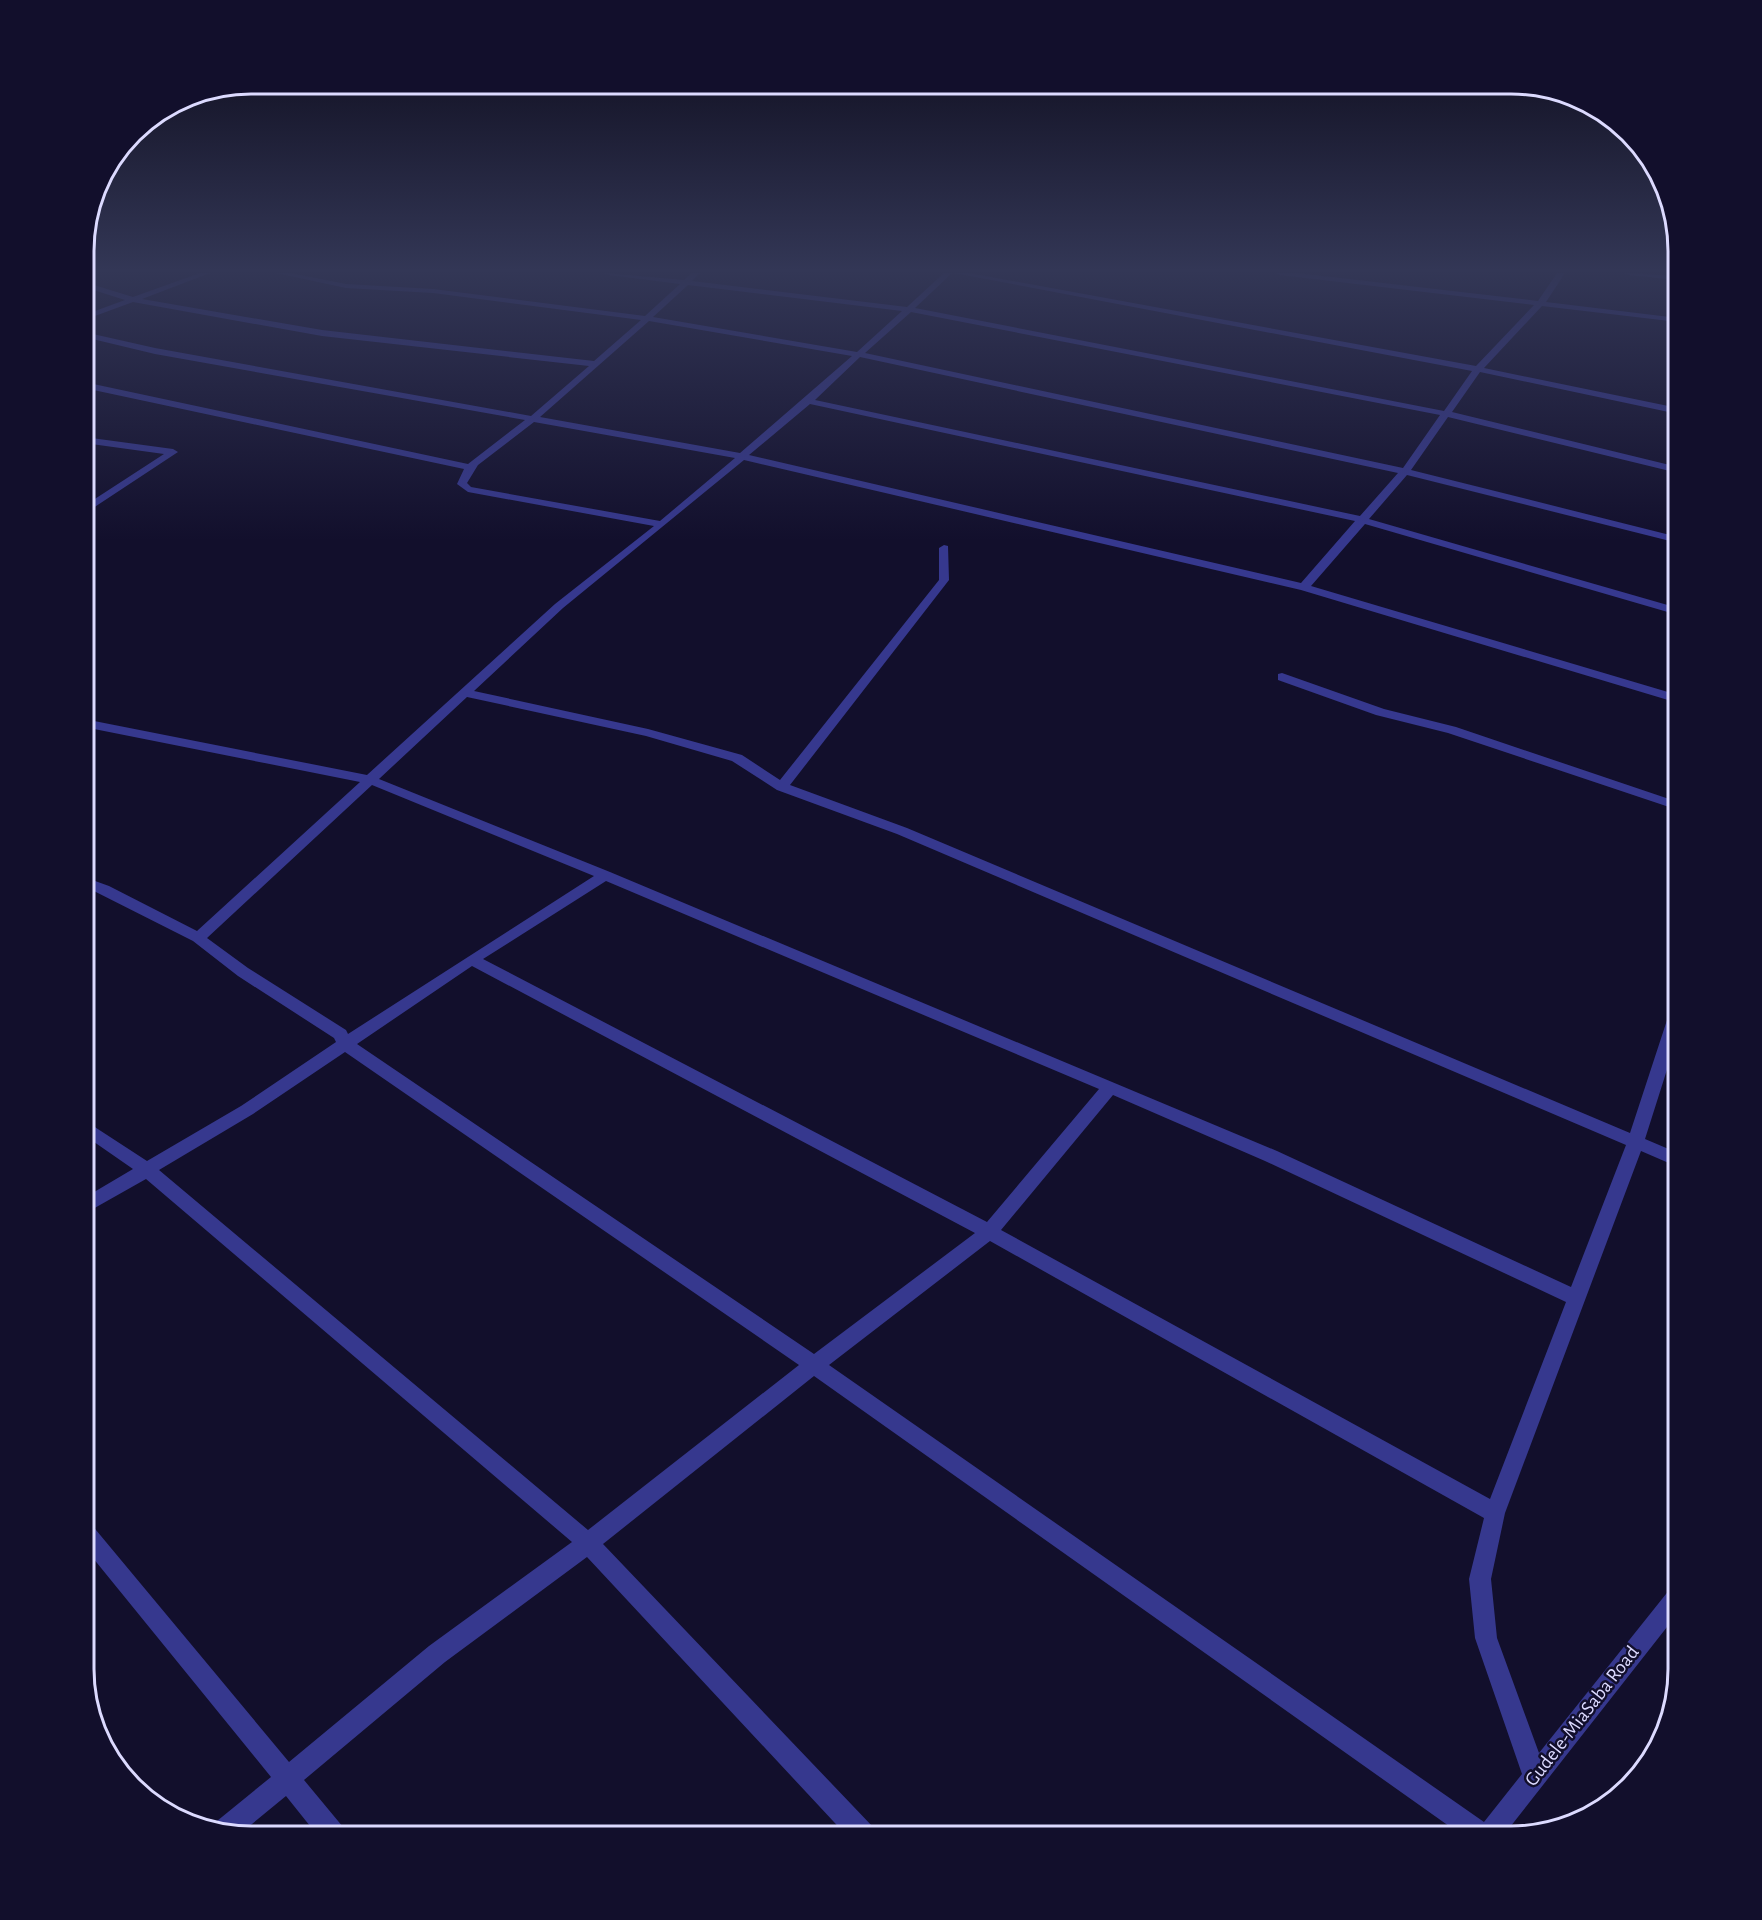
<svg xmlns="http://www.w3.org/2000/svg" width="1762" height="1920" viewBox="0 0 1762 1920" font-family="'Alegreya Sans',sans-serif">
<style>
.lines{fill:none;stroke-linecap:round;stroke-linejoin:round}
.minor{fill:#36388e;fill-rule:evenodd}
.labels{text-anchor:middle;dominant-baseline:central;stroke-width:5;stroke-linejoin:round;paint-order:stroke}
.near-street-label{font-size:20px;fill:#dcdaff;stroke:#120f2c}
.rim{fill:none;stroke:#dcdaff;stroke-width:3}
</style>
<rect width="100%" height="100%" fill="#120f2c"/>
<g class="lines">
<!-- minor -->
<g class="minor">
<path d="M 200,273 L 210,273 L 142,299 L 322,330 L 594,361 L 641,320 L 433,293 L 346,288 L 276,273 L 290,273 L 346,284 L 433,289 L 645,316 L 680,284 L 609,275 L 605,273 L 684,280 L 692,273 L 700,273 L 692,281 L 907,307 L 944,273 L 952,273 L 915,308 L 1444,411 L 1472,371 L 954,273 L 969,273 L 1476,366 L 1534,305 L 1280,275 L 1276,273 L 1297,273 L 1538,301 L 1557,273 L 1565,273 L 1546,302 L 1678,318 L 1678,322 L 1542,306 L 1484,368 L 1678,408 L 1678,414 L 1480,372 L 1452,412 L 1678,467 L 1678,473 L 1448,417 L 1411,470 L 1678,537 L 1678,543 L 1407,475 L 1369,519 L 1678,608 L 1678,615 L 1365,524 L 1311,586 L 1678,695 L 1678,703 L 1301,590 L 744,460 L 563,608 L 474,691 L 648,729 L 742,755 L 780,780 L 939,580 L 939,548 L 944,545 L 948,546 L 949,580 L 790,785 L 907,828 L 1630,1133 L 1670,1011 L 1673,1007 L 1678,1006 L 1678,1035 L 1645,1139 L 1678,1153 L 1678,1167 L 1641,1151 L 1505,1513 L 1491,1579 L 1497,1638 L 1539,1753 L 1670,1589 L 1678,1585 L 1678,1613 L 1503,1836 L 1463,1836 L 814,1376 L 603,1544 L 873,1827 L 876,1836 L 847,1836 L 587,1557 L 445,1662 L 304,1780 L 343,1827 L 346,1836 L 318,1836 L 286,1796 L 241,1833 L 215,1827 L 217,1821 L 271,1777 L 84,1547 L 84,1521 L 91,1524 L 289,1762 L 429,1646 L 572,1542 L 146,1179 L 84,1214 L 84,1198 L 133,1169 L 84,1135 L 84,1120 L 147,1161 L 241,1106 L 336,1042 L 334,1038 L 238,976 L 193,941 L 84,886 L 84,877 L 109,886 L 197,931 L 360,782 L 84,727 L 84,719 L 367,775 L 555,604 L 654,526 L 468,492 L 457,484 L 464,469 L 84,388 L 84,382 L 468,464 L 525,420 L 155,354 L 84,337 L 84,332 L 155,348 L 531,416 L 589,366 L 322,336 L 133,302 L 84,320 L 84,315 L 125,300 L 84,287 L 84,282 L 133,297 ZM 688,285 L 902,311 L 857,352 L 653,317 ZM 911,312 L 1440,415 L 1403,468 L 865,353 ZM 649,321 L 852,356 L 740,453 L 540,417 ZM 860,357 L 1398,473 L 1360,516 L 815,400 ZM 810,404 L 1355,521 L 1301,583 L 749,455 ZM 534,422 L 735,458 L 660,521 L 471,487 L 467,483 L 478,465 ZM 467,697 L 646,736 L 732,761 L 777,790 L 897,834 L 1626,1145 L 1571,1287 L 1277,1151 L 610,872 L 379,779 ZM 372,785 L 594,876 L 348,1034 L 346,1030 L 248,968 L 207,938 ZM 606,881 L 1099,1089 L 987,1222 L 483,959 ZM 472,966 L 975,1233 L 814,1354 L 357,1044 ZM 345,1052 L 799,1365 L 588,1530 L 159,1170 L 253,1114 ZM 1113,1095 L 1265,1161 L 1566,1302 L 1490,1499 L 1001,1230 ZM 990,1241 L 1484,1518 L 1469,1579 L 1475,1638 L 1522,1774 L 1484,1822 L 829,1365 Z"/>
<polygon points="1625,273 1678,276 1678,280 1629,275"/>
<polygon points="84,437 173,449 178,452 84,514 84,506 164,454 84,443"/>
<polygon points="1282,673 1384,709 1456,727 1678,802 1678,810 1448,733 1376,715 1278,680 1278,674"/>
</g>
</g>
<!-- sky -->
<linearGradient id="sky" x2="0" y2="1"><stop stop-color="#0a0818"/><stop offset="0.5" stop-color="#333756"/><stop offset="1" stop-color="#333756" stop-opacity="0"/></linearGradient>
<rect width="1762" height="541" fill="url(#sky)"/>
<g class="labels">
<!-- near-street labels -->
<g class="near-street-label">
<text transform="translate(1582 1716) rotate(-52)">Gudele-MiaSaba Road</text>
</g>
</g>
<!-- crop -->
<path d="M0 0H1762V1920H0ZM251 94H1511A157 157 0 0 1 1668 251V1669A157 157 0 0 1 1511 1826H251A157 157 0 0 1 94 1669V251A157 157 0 0 1 251 94Z" fill="#120f2c" fill-rule="evenodd"/>
<path class="rim" d="M251 94H1511A157 157 0 0 1 1668 251V1669A157 157 0 0 1 1511 1826H251A157 157 0 0 1 94 1669V251A157 157 0 0 1 251 94Z"/>
</svg>
